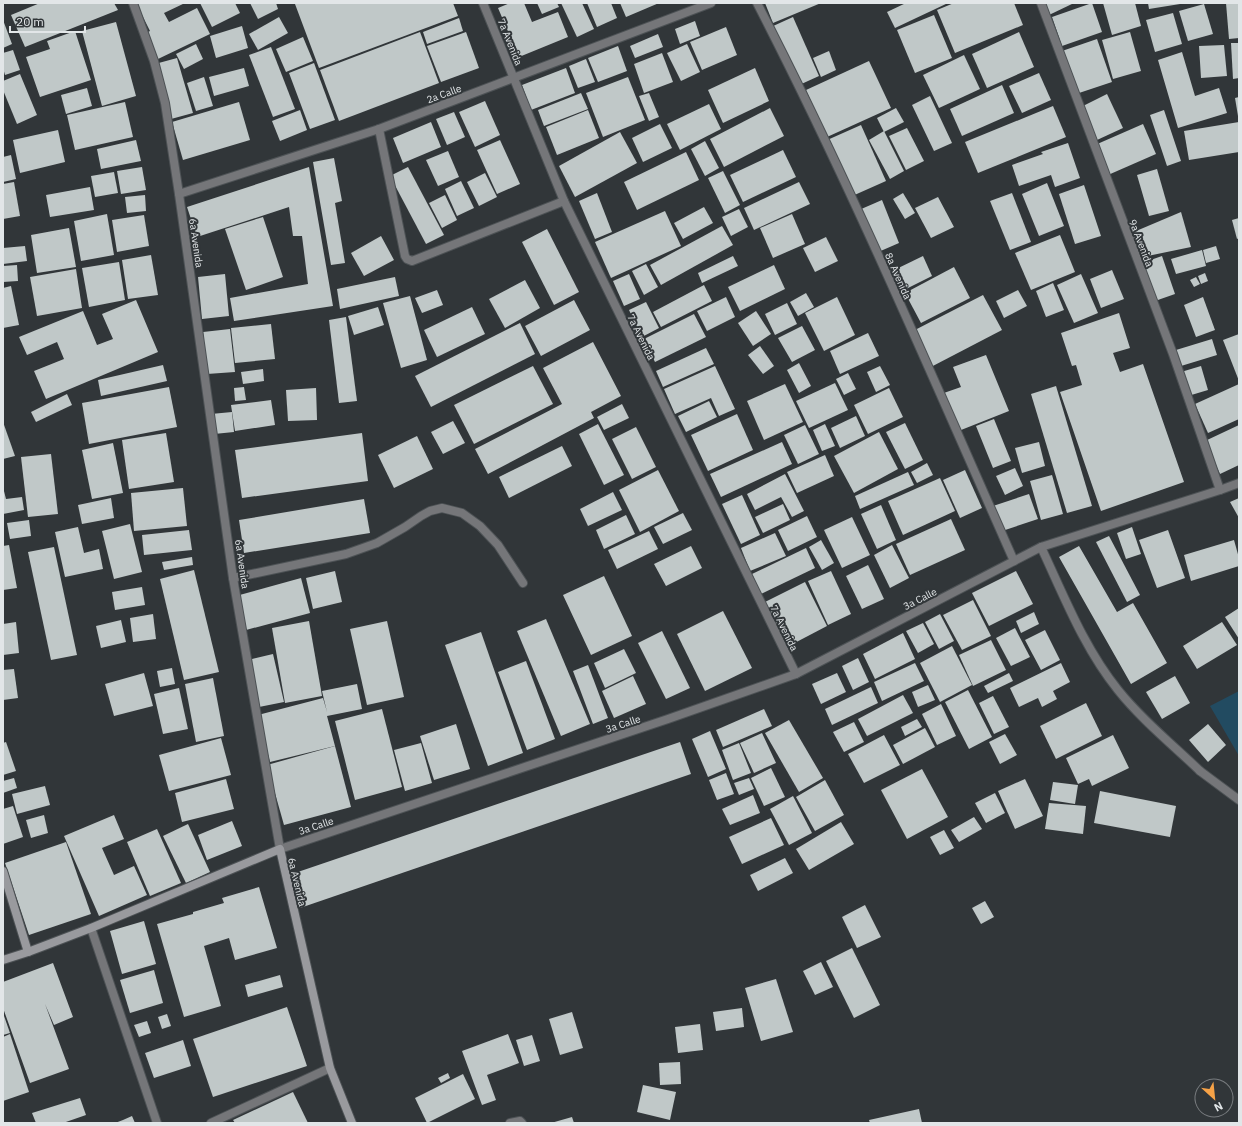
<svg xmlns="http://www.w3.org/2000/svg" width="1242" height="1126" viewBox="0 0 1242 1126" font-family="'IBM Plex Sans',sans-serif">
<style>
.green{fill:#224b61}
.building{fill:#c0c8c8}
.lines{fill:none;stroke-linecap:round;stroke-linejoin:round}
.lane-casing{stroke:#4d5255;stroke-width:10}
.street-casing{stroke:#4d5255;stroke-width:10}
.secondary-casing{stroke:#4d5255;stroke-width:10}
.lane{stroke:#757679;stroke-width:8}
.street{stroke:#757679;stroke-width:8}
.secondary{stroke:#999a9e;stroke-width:8}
.labels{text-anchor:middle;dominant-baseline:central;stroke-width:4;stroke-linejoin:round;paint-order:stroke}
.street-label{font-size:10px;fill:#e2e6e8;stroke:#313639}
</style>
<rect width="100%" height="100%" fill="#313639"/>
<!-- green -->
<polygon class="green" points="1239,691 1239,756 1210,706"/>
<!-- building -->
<g class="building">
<polygon points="40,3 114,3 118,10 25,47 11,15"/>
<polygon points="136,3 185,3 164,13 169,22 197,8 210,34 158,59 146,33 150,31"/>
<polygon points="200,3 235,3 240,13 212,27"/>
<polygon points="250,3 276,3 278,9 258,19"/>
<polygon points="299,3 453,3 458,16 319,68 295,4"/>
<polygon points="510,3 524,3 532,22 558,12 568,37 519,57 498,8"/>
<polygon points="537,3 557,3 559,7 542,14"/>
<polygon points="561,3 582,3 594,29 577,37"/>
<polygon points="587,3 611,3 617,18 597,27"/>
<polygon points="620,3 659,3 626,17"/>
<polygon points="765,3 821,3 773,23"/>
<polygon points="906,3 948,3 895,28 887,12"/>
<polygon points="954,3 1014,3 1023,25 955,53 937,10"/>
<polygon points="1043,3 1074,3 1049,15"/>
<polygon points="1092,3 1102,32 1062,46 1052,17"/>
<polygon points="1103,3 1135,3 1141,26 1112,35"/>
<polygon points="1148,3 1180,3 1180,4 1149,9"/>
<polygon points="1226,3 1239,3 1239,38 1229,39"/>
<polygon points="1204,4 1213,34 1188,41 1179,11"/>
<polygon points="1173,13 1182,44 1155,52 1146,20"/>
<polygon points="934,15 952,58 915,73 897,30"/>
<polygon points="279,17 288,33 258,50 249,34"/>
<polygon points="793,17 819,76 797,86 771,27"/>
<polygon points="459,18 463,31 427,44 423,32"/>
<polygon points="3,20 12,44 3,48"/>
<polygon points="695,21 700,36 680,44 675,29"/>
<polygon points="116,22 136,96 102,106 82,31"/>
<polygon points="242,26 248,48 216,58 210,36"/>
<polygon points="726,27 737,55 702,70 690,42"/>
<polygon points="75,31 91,80 40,97 26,57 50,49 47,41"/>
<polygon points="420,32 439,83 339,121 320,70"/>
<polygon points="466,32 479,68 441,82 427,46"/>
<polygon points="1019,32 1034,67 987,88 972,54"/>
<polygon points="1130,32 1141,71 1113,79 1102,40"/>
<polygon points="658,34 663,47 635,58 630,46"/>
<polygon points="303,37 313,61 286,72 276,49"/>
<polygon points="1097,39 1112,82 1076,94 1062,51"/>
<polygon points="1231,43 1239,43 1239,78 1233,79"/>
<polygon points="196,44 203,59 184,69 176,54"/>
<polygon points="687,44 700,72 681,81 667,53"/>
<polygon points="1224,45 1227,76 1201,78 1199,46"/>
<polygon points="618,46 627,71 598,82 588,58"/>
<polygon points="271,47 295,109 273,117 249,55"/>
<polygon points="13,50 20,70 5,75 3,68 3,53"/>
<polygon points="829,51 836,70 821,77 813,58"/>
<polygon points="1182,52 1195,96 1219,88 1227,113 1178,128 1158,60"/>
<polygon points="662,53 673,82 644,93 634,64"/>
<polygon points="964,55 980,89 939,108 923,75"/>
<polygon points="177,58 193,113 171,119 155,64"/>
<polygon points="586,59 595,82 578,88 569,66"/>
<polygon points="869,61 891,108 827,137 806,90"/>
<polygon points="314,63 335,120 310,129 289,73"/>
<polygon points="244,68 249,86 214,96 209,77"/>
<polygon points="566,68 575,93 531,110 522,85"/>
<polygon points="755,68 769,101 723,123 708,90"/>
<polygon points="1039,73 1051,100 1022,113 1009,86"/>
<polygon points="20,74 37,115 17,124 3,90 3,81"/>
<polygon points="204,77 213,106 196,111 187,83"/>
<polygon points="628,77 645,120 603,137 586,93"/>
<polygon points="1002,85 1014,113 962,136 950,109"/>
<polygon points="87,88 92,106 66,114 61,95"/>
<polygon points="581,93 588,109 544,126 538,110"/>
<polygon points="649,93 659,117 649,121 639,96"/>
<polygon points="1107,94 1123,128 1097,140 1081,107"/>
<polygon points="930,96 952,143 934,151 912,105"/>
<polygon points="1239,97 1239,116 1238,116 1235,98"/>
<polygon points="485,101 500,135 475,147 459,112"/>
<polygon points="125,102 133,137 75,150 67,115"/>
<polygon points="239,102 250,140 183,160 172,122"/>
<polygon points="709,104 721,129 680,150 667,124"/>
<polygon points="1053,106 1066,137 978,173 965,142"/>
<polygon points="770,108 784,136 724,167 710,139"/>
<polygon points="896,108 904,122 884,132 877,118"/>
<polygon points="300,110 307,130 280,141 272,121"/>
<polygon points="588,110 599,138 557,155 546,127"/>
<polygon points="1164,110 1181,161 1167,166 1150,115"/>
<polygon points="454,112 465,137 447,145 436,119"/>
<polygon points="431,122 441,147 403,163 393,138"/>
<polygon points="1239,122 1239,152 1189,160 1184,131"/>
<polygon points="660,124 672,148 643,162 632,138"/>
<polygon points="1143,124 1156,154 1108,175 1095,145"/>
<polygon points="861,125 886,181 850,197 825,141"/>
<polygon points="907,128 924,161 906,170 889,136"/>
<polygon points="58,130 65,162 20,173 13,140"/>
<polygon points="884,131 904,171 890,179 869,140"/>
<polygon points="620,132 637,163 575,197 559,166"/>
<polygon points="136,140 141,161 101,169 97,149"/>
<polygon points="500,140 520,184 497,194 477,150"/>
<polygon points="705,141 719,168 705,176 691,149"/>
<polygon points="1068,143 1080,178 1055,187 1051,175 1019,186 1012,165 1043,154 1041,152"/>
<polygon points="783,150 796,177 743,202 730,175"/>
<polygon points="448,151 459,177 438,186 426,160"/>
<polygon points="686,152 699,180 637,210 624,182"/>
<polygon points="11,155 16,179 3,182 3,157"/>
<polygon points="334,158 342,201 335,203 345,263 331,265 313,162"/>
<polygon points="142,167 146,190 121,194 117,171"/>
<polygon points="309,167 333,306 234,321 230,298 308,284 302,236 293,236 289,207 197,237 187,207"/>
<polygon points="408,167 444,235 426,244 390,176"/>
<polygon points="1157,169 1169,211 1149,216 1137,175"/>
<polygon points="723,171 740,205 725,213 708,178"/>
<polygon points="114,172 118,193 95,197 91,176"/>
<polygon points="485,173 497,197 479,206 467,182"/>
<polygon points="461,181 474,208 457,216 445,189"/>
<polygon points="14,182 20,216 3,219 3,184"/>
<polygon points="799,182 810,204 754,230 744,208"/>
<polygon points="1047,183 1064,226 1039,236 1022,194"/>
<polygon points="1084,185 1101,236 1075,244 1059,194"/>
<polygon points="90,187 94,210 50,217 46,195"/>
<polygon points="597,193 612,232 595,239 579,201"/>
<polygon points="903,193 915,213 905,219 893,199"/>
<polygon points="1012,193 1031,242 1010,250 990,201"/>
<polygon points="145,195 146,211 127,213 125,197"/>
<polygon points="445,195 457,220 442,228 429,203"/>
<polygon points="938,197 954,227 931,238 915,208"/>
<polygon points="882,200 899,243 876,253 859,210"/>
<polygon points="704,207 713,223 683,239 674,223"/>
<polygon points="739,209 748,227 731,236 722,217"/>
<polygon points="665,211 681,246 611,278 595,242"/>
<polygon points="1181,212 1191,247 1138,258 1129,234"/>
<polygon points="107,214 114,255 81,261 74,221"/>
<polygon points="792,214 805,244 773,258 760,228"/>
<polygon points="144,215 149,246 117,252 112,220"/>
<polygon points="263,217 283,277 246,290 225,229"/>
<polygon points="1239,218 1239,238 1237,239 1232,220"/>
<polygon points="722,226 733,245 661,285 650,265"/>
<polygon points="69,228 76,267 37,273 31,235"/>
<polygon points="547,229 579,292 554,305 522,242"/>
<polygon points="1060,235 1075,272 1031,290 1015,253"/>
<polygon points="381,236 394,260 364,276 351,253"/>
<polygon points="826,237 838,261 815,272 803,248"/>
<polygon points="25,246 27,261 3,264 3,248"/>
<polygon points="1216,246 1220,259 1206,263 1203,250"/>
<polygon points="1202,250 1206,266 1176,274 1171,259"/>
<polygon points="151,255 158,295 128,299 122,260"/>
<polygon points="733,256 738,266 702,283 698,273"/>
<polygon points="923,256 932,276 896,294 886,274"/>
<polygon points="1162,256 1175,294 1155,301 1142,263"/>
<polygon points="119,262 125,300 89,307 82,268"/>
<polygon points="646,264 658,287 644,295 632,271"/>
<polygon points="17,265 18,281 3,282 3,266"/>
<polygon points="774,265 785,289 740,311 728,287"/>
<polygon points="954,267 970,298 921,323 905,293"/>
<polygon points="76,269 82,308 37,316 30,277"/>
<polygon points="1112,270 1124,299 1101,308 1090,279"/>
<polygon points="1205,273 1208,281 1201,284 1198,276"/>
<polygon points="225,274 229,316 202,319 198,277"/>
<polygon points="629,274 640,299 624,306 613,281"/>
<polygon points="1081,274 1098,313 1074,323 1057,285"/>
<polygon points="395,277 399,296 340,309 337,289"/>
<polygon points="1196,277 1200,284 1194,287 1190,280"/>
<polygon points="525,280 540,308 505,328 489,299"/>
<polygon points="1053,283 1064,310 1046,317 1036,291"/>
<polygon points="704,285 712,301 661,327 653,312"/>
<polygon points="11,286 19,325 3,328 3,288"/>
<polygon points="437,290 443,305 422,313 415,298"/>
<polygon points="1018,290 1027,306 1004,318 996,301"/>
<polygon points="806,293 814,307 798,316 790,302"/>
<polygon points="983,295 1002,330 929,368 911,332"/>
<polygon points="410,296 427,360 401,368 383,303"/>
<polygon points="726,297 735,317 707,331 697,311"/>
<polygon points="837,297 855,335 824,351 805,313"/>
<polygon points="1203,297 1215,330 1196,337 1184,305"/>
<polygon points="136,300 158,352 46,399 34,371 64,359 57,342 27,355 19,337 83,311 97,345 113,339 102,314"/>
<polygon points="574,300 590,330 541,356 525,326"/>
<polygon points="646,302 659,328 642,337 629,310"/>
<polygon points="787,303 797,324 775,335 765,314"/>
<polygon points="378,307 384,325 354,335 348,316"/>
<polygon points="472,307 485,334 437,357 424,330"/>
<polygon points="756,311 771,334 753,346 738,323"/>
<polygon points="1119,313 1130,348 1113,353 1120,372 1143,364 1184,482 1101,511 1060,392 1082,385 1076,365 1072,366 1061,333"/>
<polygon points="694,314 706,337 655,362 644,339"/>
<polygon points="346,317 357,401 339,403 329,320"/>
<polygon points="520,323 535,354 431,407 415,376"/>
<polygon points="271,324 275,359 235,363 231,328"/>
<polygon points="802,326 815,350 792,362 778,338"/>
<polygon points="230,329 235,372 207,374 203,332"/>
<polygon points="868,333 879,356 840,374 830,351"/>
<polygon points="1239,334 1239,381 1223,340"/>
<polygon points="1212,339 1217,355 1181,366 1176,350"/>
<polygon points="593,342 621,396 591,412 594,418 488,474 475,449 562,404 543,368"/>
<polygon points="760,346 774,366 763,374 748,355"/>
<polygon points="706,348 714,364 663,387 656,371"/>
<polygon points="986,355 1009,411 956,432 941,394 961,387 953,367"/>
<polygon points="799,363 811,386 799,393 787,370"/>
<polygon points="163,365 167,381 101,396 98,380"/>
<polygon points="533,366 553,404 474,444 454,405"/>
<polygon points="715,366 735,409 719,416 711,398 675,414 664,389"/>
<polygon points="880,366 890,385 876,392 867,372"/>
<polygon points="1201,366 1208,390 1188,396 1181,372"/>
<polygon points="263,369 264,381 243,384 241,372"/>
<polygon points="848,373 856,389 844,395 836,379"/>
<polygon points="835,383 848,410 809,428 796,401"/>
<polygon points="785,384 803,422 764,440 747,401"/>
<polygon points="1239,384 1239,419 1208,433 1195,404"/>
<polygon points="1056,386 1092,506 1067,513 1031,394"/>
<polygon points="169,387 177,427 89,444 82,403"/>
<polygon points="244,387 246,400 235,401 234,388"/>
<polygon points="316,388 317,420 288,421 286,390"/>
<polygon points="889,388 903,417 868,434 854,405"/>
<polygon points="67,394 72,405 36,422 31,412"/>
<polygon points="271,400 275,425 235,431 231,405"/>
<polygon points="709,401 717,417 686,432 678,416"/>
<polygon points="622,404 629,418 604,430 597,417"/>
<polygon points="232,412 234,432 214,434 211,414"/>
<polygon points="737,414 753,450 708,471 691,435"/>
<polygon points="856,416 865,436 840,448 831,428"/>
<polygon points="994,419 1011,461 993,468 976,426"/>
<polygon points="453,421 465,443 443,454 431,432"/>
<polygon points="3,422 15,456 3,459"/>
<polygon points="905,423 923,460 905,469 886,432"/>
<polygon points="598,424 624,475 604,485 579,434"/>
<polygon points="825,424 835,446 822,451 813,430"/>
<polygon points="805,425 819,454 798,464 784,435"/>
<polygon points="1239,425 1239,465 1220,474 1205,441"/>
<polygon points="636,427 656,467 632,479 612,439"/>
<polygon points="879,432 898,469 854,493 834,456"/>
<polygon points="166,433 174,482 129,489 122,440"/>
<polygon points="362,433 368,481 242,498 235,450"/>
<polygon points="417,436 433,469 394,488 378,455"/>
<polygon points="782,442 792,464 721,497 710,474"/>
<polygon points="1039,442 1045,466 1022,473 1015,448"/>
<polygon points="113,443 123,493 92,499 82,450"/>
<polygon points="562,446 572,466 509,498 499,477"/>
<polygon points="51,454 58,514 28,517 21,457"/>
<polygon points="825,455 834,476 797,493 787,472"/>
<polygon points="927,463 933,475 917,483 911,472"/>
<polygon points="1015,468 1023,486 1005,495 996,476"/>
<polygon points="658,470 679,511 640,532 619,490"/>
<polygon points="965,470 982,508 960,518 943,480"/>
<polygon points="908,472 914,485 860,509 855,496"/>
<polygon points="785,474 804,511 792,517 781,497 755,510 747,494"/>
<polygon points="1052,475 1063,514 1041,520 1030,481"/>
<polygon points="940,478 955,511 903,535 888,501"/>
<polygon points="3,487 6,499 22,497 24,510 3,514"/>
<polygon points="183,488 187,526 134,531 131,493"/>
<polygon points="613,492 622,510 588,526 580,509"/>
<polygon points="1029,494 1038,519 999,532 990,507"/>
<polygon points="742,495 760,535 741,544 722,504"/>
<polygon points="111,498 114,518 82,524 78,505"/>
<polygon points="1239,498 1239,518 1230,502"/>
<polygon points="364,499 370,533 244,553 239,520"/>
<polygon points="783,504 790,520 763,533 755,517"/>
<polygon points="881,505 896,540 877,549 861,514"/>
<polygon points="683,513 692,530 663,544 654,527"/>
<polygon points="626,515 635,534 604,549 596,530"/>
<polygon points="807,516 817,537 788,551 778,530"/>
<polygon points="852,517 870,555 842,568 824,530"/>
<polygon points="951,519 965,550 910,575 896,544"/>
<polygon points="29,520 31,536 10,539 7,523"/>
<polygon points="130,524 142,572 114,579 102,531"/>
<polygon points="78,527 84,553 99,549 103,569 65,577 55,532"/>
<polygon points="1132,527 1141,554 1126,559 1117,533"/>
<polygon points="189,530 192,550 144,555 142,535"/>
<polygon points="1168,530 1185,578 1157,588 1139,540"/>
<polygon points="649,531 658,549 617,569 608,550"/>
<polygon points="775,533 786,556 750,571 741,548"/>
<polygon points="1109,536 1140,595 1127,602 1096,542"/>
<polygon points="821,540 834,563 822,570 809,547"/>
<polygon points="1234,540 1239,558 1239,566 1191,581 1184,555"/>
<polygon points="9,545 17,588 3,590 3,546"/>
<polygon points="892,545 909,578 890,588 874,555"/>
<polygon points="691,546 702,568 666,586 654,564"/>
<polygon points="1079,546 1117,612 1133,603 1167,663 1131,684 1059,557"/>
<polygon points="54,547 77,655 51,660 28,552"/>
<polygon points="806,548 815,568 761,594 752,574"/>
<polygon points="192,557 193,565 164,570 162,562"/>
<polygon points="868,565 884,599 862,609 846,576"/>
<polygon points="194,570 219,672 184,680 160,579"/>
<polygon points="335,571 342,602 313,609 306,578"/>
<polygon points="831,571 851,614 828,625 808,581"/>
<polygon points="1016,571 1033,604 989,626 972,593"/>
<polygon points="604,576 632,636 591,655 563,595"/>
<polygon points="301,578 310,613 246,630 236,596"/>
<polygon points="805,582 827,626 785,648 763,603"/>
<polygon points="142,587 145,605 115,610 112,592"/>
<polygon points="973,600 991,636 962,650 943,615"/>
<polygon points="1239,608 1239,639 1225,617"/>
<polygon points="723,611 752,668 705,691 677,634"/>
<polygon points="1034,612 1039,624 1021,633 1016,621"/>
<polygon points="153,614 156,639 133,642 130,618"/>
<polygon points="940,614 954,641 939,649 925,622"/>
<polygon points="546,619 590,724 561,736 517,631"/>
<polygon points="121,620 126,642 101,648 96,626"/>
<polygon points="309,621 322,696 285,703 272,628"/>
<polygon points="387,621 404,697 367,705 350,629"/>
<polygon points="16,622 19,653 3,655 3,624"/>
<polygon points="1222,622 1237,645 1197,669 1183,646"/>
<polygon points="923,623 934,644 918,653 906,631"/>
<polygon points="1015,628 1030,657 1011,666 996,638"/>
<polygon points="1045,630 1060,660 1041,670 1025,640"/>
<polygon points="662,631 690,688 666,699 638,643"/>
<polygon points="481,632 523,753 488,766 445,645"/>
<polygon points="903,633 915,659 875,679 863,654"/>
<polygon points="991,640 1006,670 973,686 959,655"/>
<polygon points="952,646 972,685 940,702 920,663"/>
<polygon points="624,649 636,673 605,688 594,663"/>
<polygon points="273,654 284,702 259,707 248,660"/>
<polygon points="858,658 869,682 853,690 842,666"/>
<polygon points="526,661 555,739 527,750 498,672"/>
<polygon points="915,663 924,681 882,701 874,682"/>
<polygon points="1061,663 1070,682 1053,691 1057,699 1042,707 1038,698 1019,707 1010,688"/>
<polygon points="588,665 608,718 593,724 573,671"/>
<polygon points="172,668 175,684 160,687 157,671"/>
<polygon points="14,669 18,698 3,700 3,670"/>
<polygon points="144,673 153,706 114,716 105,684"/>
<polygon points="837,673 846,692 821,704 812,684"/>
<polygon points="1009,673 1013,681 988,693 984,686"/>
<polygon points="633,676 646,704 614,718 602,691"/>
<polygon points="1175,676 1190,703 1162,719 1146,692"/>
<polygon points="213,678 224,736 196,742 185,684"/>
<polygon points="357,684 362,709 327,716 335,746 270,762 258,715 323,698 327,712 322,691"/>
<polygon points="928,685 935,700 918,707 912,692"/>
<polygon points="871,687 878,703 832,725 825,709"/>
<polygon points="179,688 188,729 163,734 154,694"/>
<polygon points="968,690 992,737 969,749 945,702"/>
<polygon points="903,695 913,713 867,736 858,719"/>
<polygon points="993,696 1009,727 994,734 979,703"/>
<polygon points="1086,703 1102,736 1056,759 1040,726"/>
<polygon points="941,704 956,736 937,745 922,714"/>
<polygon points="382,709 402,787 355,800 335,721"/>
<polygon points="764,709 772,726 723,747 716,730"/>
<polygon points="917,719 922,727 905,736 901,727"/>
<polygon points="789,720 823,778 799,792 765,733"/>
<polygon points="854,722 864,742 844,752 833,732"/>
<polygon points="456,724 470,769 434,780 420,736"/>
<polygon points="1208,724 1226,745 1208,762 1189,740"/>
<polygon points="925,728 935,747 903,764 893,745"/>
<polygon points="710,731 726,769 708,777 692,739"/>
<polygon points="762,733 776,763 754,773 740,743"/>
<polygon points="1005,734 1017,755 1000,764 989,742"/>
<polygon points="884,735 900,765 864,783 848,754"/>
<polygon points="1113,735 1129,768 1092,786 1089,779 1078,784 1066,758"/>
<polygon points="221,738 231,775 169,791 159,755"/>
<polygon points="6,742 16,771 3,775 3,743"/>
<polygon points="680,742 691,774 300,908 289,875"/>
<polygon points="421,743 432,783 405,791 394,750"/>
<polygon points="739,743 751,773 733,780 722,750"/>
<polygon points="335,746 351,807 284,825 267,765"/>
<polygon points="771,768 785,797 764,806 751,778"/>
<polygon points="922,769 948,817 907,839 881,790"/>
<polygon points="726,773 734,794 717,800 709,780"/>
<polygon points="14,778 17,788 3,793 3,781"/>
<polygon points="749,778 754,789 739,795 734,783"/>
<polygon points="226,779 234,809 182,822 175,793"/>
<polygon points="1025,779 1043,816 1015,829 998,791"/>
<polygon points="825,780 844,815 815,831 796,797"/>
<polygon points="1053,782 1078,785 1075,804 1050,800"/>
<polygon points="45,786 50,805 17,814 12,794"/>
<polygon points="1100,791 1176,806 1170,837 1094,823"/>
<polygon points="995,793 1005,813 986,823 975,803"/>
<polygon points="753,795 760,813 730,825 722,809"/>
<polygon points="793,796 812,833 789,845 770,809"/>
<polygon points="1049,803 1086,806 1083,834 1045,829"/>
<polygon points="13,806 23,837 3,844 3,809"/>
<polygon points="44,815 48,833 31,838 26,820"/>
<polygon points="114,815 124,839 102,848 114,875 134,866 147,895 99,916 64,836"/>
<polygon points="974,817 982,829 959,842 951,830"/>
<polygon points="771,818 784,845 742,864 729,837"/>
<polygon points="232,821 242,846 207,860 198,835"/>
<polygon points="841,822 854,844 809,870 796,849"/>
<polygon points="188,824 210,872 186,883 163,836"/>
<polygon points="157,829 181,883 150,896 127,842"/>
<polygon points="944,830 954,848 940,855 930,837"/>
<polygon points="66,842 91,914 29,935 5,863"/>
<polygon points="785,858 793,873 758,891 750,875"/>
<polygon points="259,887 277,948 235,960 229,938 204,946 221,1006 184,1017 157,924 193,914 193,912 224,903 222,898"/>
<polygon points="985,901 994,917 981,924 972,908"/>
<polygon points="865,905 881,937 857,948 842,917"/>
<polygon points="144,921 156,964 122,974 110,931"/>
<polygon points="852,948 880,1005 854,1018 826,961"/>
<polygon points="821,962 833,987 815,995 803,971"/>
<polygon points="53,963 73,1017 54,1025 45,1004 69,1069 30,1083 3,1008 3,982"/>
<polygon points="154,970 163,1003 130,1013 120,980"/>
<polygon points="280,975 283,987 248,997 245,985"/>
<polygon points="776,979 793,1032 761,1041 745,988"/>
<polygon points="287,1007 307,1066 213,1097 193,1039"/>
<polygon points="742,1008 744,1027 716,1031 713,1012"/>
<polygon points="572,1012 583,1048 560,1055 549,1019"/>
<polygon points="3,1013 10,1033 3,1035"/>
<polygon points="167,1014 171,1026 162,1029 158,1017"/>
<polygon points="147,1021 151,1033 139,1037 134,1025"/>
<polygon points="700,1024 703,1050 678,1053 675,1027"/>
<polygon points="10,1034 29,1092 3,1101 3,1037"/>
<polygon points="508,1034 519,1063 487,1075 496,1100 482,1105 462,1051"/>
<polygon points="532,1035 540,1061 524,1066 516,1040"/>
<polygon points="183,1040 191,1066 154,1078 145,1053"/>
<polygon points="680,1062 681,1084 660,1085 659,1063"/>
<polygon points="448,1073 450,1078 441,1083 438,1078"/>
<polygon points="463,1074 475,1099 427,1123 415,1098"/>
<polygon points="643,1085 676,1092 670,1120 637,1112"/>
<polygon points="293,1092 308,1123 235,1123 233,1120"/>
<polygon points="80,1098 86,1115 63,1123 36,1123 32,1113"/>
<polygon points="919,1109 922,1123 870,1123 869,1120"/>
<polygon points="132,1116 135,1123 115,1123 123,1120"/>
<polygon points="572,1117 574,1123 551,1123"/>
</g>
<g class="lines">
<!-- lane casing -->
<g class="lane-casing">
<g id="lane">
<polyline points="379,129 405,256 407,259 412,261 564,201"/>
<polyline points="233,578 346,554 377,543 405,527 421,516 430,511 442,508 462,513 480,526 498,545 523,583"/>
<polyline points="1200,771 1239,800"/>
<polyline points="91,928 157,1123"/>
<polyline points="510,1123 520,1121 522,1123"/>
</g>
</g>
<!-- street casing -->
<g class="street-casing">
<g id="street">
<polyline points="133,3 154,61 165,103 179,194 233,578 280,849 668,719 796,674 1041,547 1220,490 1239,483"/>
<polyline points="483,3 564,201 796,674"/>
<path d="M 757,3 C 851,185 931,374 1014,561"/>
<polyline points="1041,3 1173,354 1220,490"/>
<polyline points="179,194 379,129 711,3"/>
<path d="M 1041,547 C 1064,596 1084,648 1118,690 C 1142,720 1173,745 1200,771"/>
<polyline points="211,1123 330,1068"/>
</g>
</g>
<!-- secondary casing -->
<g class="secondary-casing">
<g id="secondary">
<polyline points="3,871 28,952"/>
<polyline points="3,960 28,952 91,928 280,849 330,1068 352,1123"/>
</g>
</g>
<!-- lane -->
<use href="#lane" class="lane"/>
<!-- street -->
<use href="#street" class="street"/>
<!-- secondary -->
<use href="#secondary" class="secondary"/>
</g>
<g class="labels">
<!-- street labels -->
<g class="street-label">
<text transform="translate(510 42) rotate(68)">7a Avenida</text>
<text transform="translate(444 94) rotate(-20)">2a Calle</text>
<text transform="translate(196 243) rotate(82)">6a Avenida</text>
<text transform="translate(1141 243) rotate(69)">9a Avenida</text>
<text transform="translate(898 276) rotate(66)">8a Avenida</text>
<text transform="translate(641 337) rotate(64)">7a Avenida</text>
<text transform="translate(242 564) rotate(82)">6a Avenida</text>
<text transform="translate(920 599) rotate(-27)">3a Calle</text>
<text transform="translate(784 628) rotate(64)">7a Avenida</text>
<text transform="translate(623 724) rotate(-18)">3a Calle</text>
<text transform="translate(316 826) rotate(-18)">3a Calle</text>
<text transform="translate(297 882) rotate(77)">6a Avenida</text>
</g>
</g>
<!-- border -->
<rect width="1242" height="1126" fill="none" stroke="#e2e6e8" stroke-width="8"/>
<!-- north arrow -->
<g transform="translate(1214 1098) rotate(153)"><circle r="19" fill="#313639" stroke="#787c7f"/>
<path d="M0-3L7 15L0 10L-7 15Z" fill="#f6a247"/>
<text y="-6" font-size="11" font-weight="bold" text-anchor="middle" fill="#e2e6e8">N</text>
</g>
<!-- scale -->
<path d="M10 26v6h75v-6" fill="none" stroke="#e2e6e8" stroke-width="2"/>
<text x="16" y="26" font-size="12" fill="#e2e6e8" stroke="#313639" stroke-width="3" paint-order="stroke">20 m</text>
</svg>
